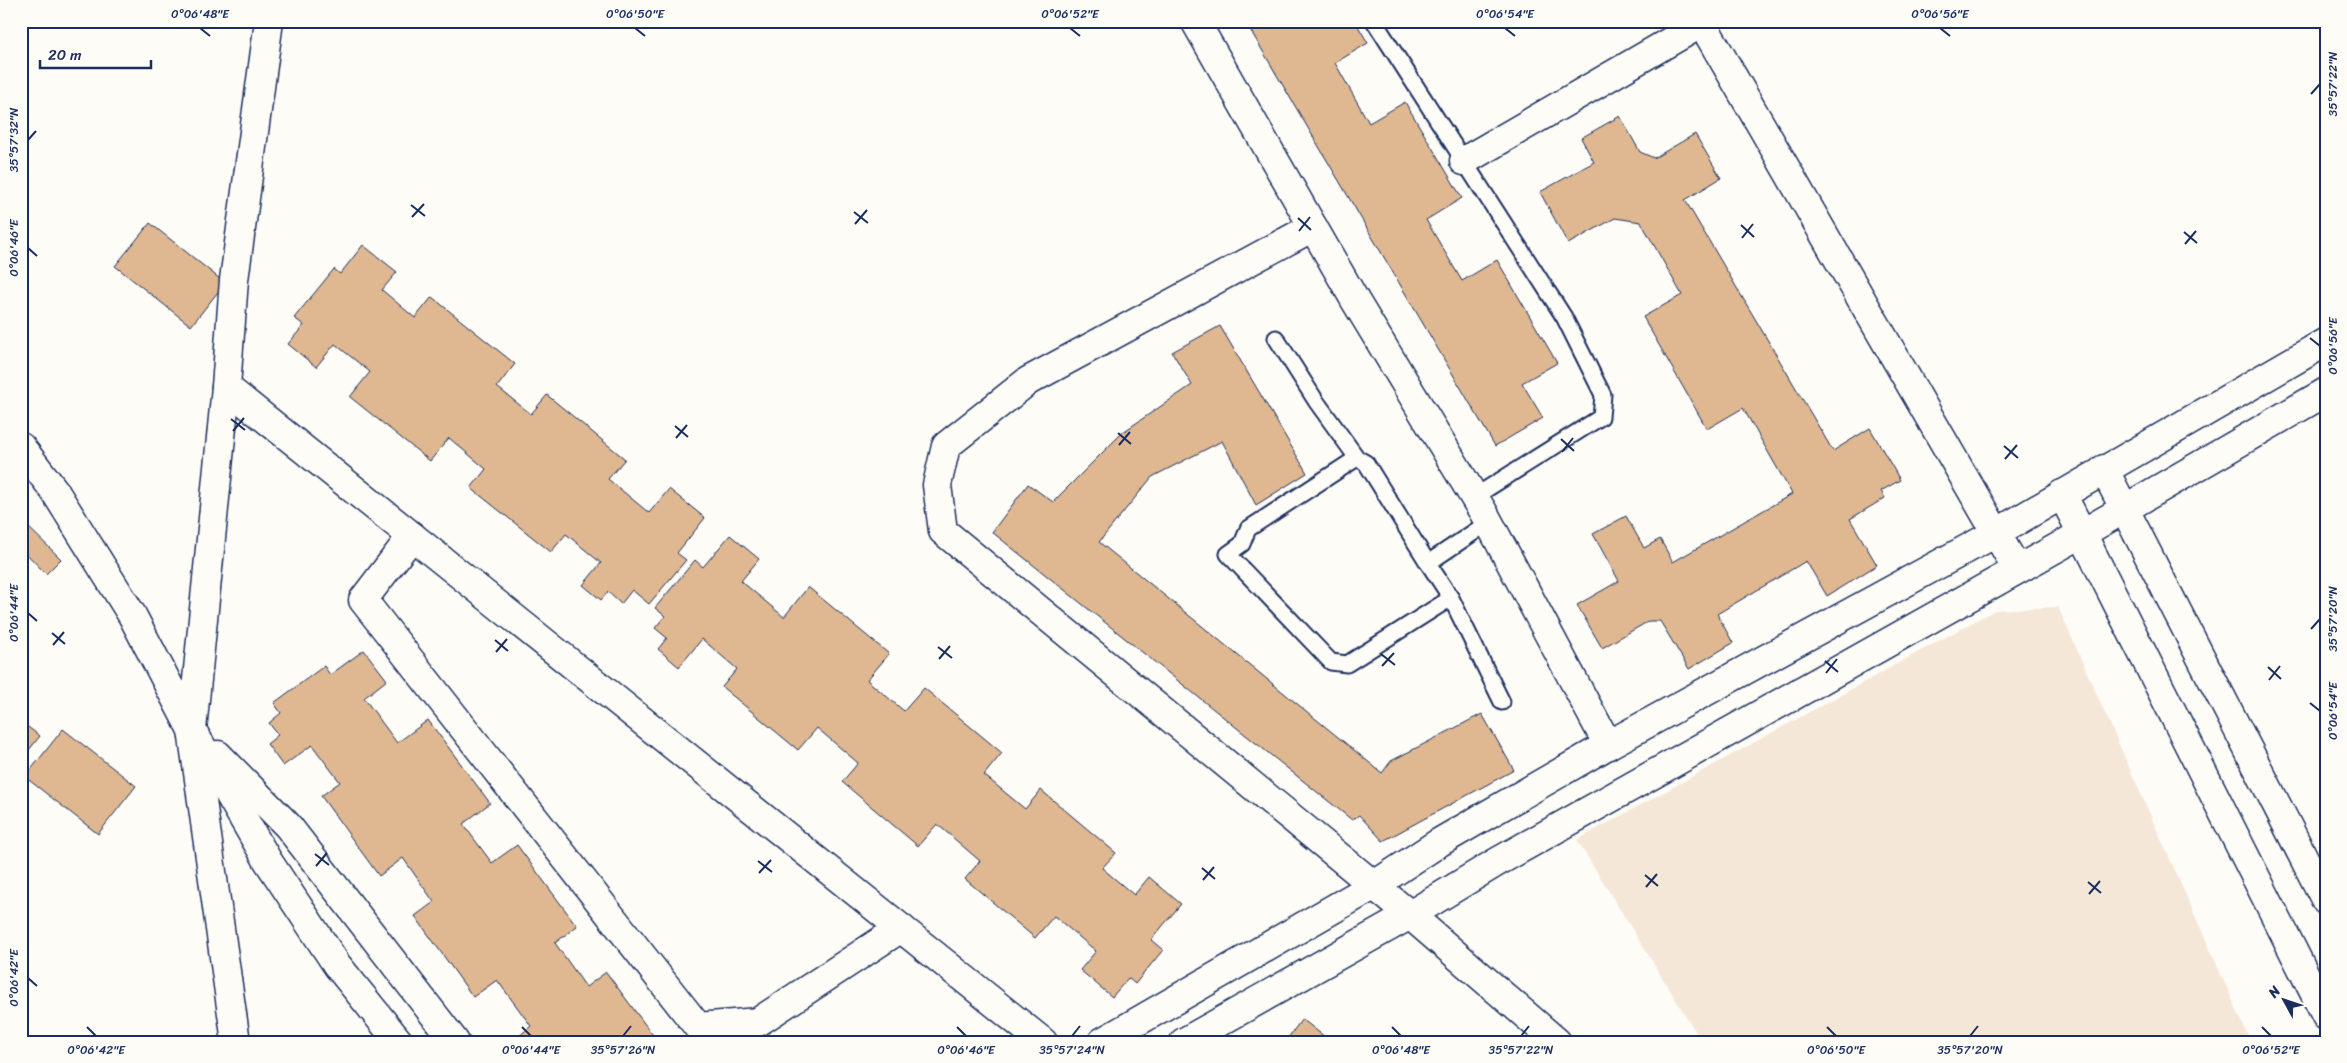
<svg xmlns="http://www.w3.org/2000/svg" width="2347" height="1063" viewBox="0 0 2347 1063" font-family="Sriracha,sans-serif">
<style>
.built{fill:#f4e7d8}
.building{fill:#dfb790;stroke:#1b2f5e}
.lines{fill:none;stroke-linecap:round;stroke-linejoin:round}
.service-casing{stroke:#1b2f5e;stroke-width:19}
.minor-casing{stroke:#1b2f5e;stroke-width:31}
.tertiary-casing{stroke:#1b2f5e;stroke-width:31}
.service{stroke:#fdfcf7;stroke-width:15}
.minor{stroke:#fdfcf7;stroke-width:28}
.tertiary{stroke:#fdfcf7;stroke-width:28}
.ticks{fill:none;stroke:#1b2f5e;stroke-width:2}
.neatline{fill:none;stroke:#1b2f5e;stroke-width:2}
.ticks-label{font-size:12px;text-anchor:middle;fill:#1b2f5e}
</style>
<rect width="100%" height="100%" fill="#fdfcf7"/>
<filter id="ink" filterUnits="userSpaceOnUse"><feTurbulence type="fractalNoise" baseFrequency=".02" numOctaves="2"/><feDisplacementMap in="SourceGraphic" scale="10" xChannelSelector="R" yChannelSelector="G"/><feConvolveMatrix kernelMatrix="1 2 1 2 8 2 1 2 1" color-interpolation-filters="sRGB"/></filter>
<g filter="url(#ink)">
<!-- built -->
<polygon class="built" points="2058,607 2251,1042 1702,1042 1577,840 1995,610"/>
<!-- building -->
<g class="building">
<polygon points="1245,21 1355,21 1368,43 1335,63 1369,123 1405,102 1462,198 1426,220 1462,281 1497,260 1557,363 1522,383 1543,418 1495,446"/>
<polygon points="1620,116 1640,152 1654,158 1695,134 1721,178 1685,200 1833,451 1870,428 1900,480 1881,491 1885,498 1850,519 1877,565 1827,596 1806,561 1717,614 1733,643 1689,669 1660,621 1649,621 1602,648 1577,605 1619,581 1593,534 1626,516 1644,548 1660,539 1673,562 1792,494 1743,408 1707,429 1643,317 1682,295 1641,222 1615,218 1568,244 1540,192 1594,162 1581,138"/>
<polygon points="150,223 225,283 191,326 115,266"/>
<polygon points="363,245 397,272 382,290 415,318 432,297 515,364 497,387 531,414 547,395 625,459 608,479 649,513 669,489 705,518 677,553 686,560 649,604 632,590 621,604 608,592 601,600 583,585 601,563 566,534 551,552 471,488 486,469 449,438 430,461 350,397 370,372 335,344 316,367 288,344 304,325 294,318 334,269 340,274"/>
<polygon points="1220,326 1307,473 1256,505 1222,441 1152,477 1099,542 1382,773 1391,761 1482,714 1514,770 1383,841 1359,815 1352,820 992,532 1028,484 1053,502 1123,432 1192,385 1172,352"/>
<polygon points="21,520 61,559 46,574 21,548"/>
<polygon points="730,535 759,559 741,581 784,617 808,587 889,654 867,680 904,711 924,688 1002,753 984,775 1025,809 1041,790 1116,853 1102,868 1134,895 1149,877 1181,904 1151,940 1163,950 1135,984 1128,978 1112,997 1080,970 1096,951 1054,916 1035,938 965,879 980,861 937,824 918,846 842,782 858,763 817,728 798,750 722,687 737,669 702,639 679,667 658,649 667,638 655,628 665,616 655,608 695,560 703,567"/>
<polygon points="364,650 387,680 364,698 397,743 428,720 490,803 463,824 492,863 517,845 577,926 555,943 586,987 606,972 658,1042 512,1042 531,1026 497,980 473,997 415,916 434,902 403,858 379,876 321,796 340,782 312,745 283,766 267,744 278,735 269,723 281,713 274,703 324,666 330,675"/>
<polygon points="21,722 40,736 21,760"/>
<polygon points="63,729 136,786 98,834 25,777"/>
<polygon points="1302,1019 1325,1037 1321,1042 1285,1042"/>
</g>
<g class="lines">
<!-- service casing -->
<g class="service-casing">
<g id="service">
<polyline points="1374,21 1564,317 1603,395 1601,417 1474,497"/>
<polyline points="1276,338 1316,401 1357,458 1366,463 1428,563 1489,522"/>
<polyline points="1357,458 1248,529 1242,544 1228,554 1331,662 1347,664 1451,598 1428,563"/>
<polyline points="1451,598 1502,702"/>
</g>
</g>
<!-- minor casing -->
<g class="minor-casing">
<g id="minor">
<polyline points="1195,21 1356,302 1485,515 1608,745"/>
<polyline points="1464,161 1702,23 2017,569"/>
<polyline points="1313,227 1028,381 946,446 937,485 943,531 1410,915 1557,1042"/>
<polyline points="226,387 1043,1042"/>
<polyline points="2104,469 2326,901"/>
<polyline points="2062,494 2326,1016"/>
<polyline points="412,536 363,600 698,1027 758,1022 901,928"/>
<polyline points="236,1042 192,730 226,387 234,280 269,21"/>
<polyline points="1102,1042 1373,886 1440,842 1608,745 1996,533 2326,342"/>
<polyline points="1184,1042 1410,915 1497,862 2083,533 2326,392"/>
</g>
</g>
<!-- tertiary casing -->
<g class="tertiary-casing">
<g id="tertiary">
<polyline points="21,447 54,490 132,615 192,730 268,861 337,965 399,1042"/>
<polyline points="218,755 288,826 455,1042"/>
</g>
</g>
<!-- service -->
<use href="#service" class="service"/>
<!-- minor -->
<use href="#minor" class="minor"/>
<!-- tertiary -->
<use href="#tertiary" class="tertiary"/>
</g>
</g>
<!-- ticks -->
<path class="ticks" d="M 200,28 L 210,36M 635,28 L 645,36M 1070,28 L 1080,36M 1505,28 L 1515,36M 1940,28 L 1950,36M 2311,94 L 2320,84M 28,140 L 36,131M 411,205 L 425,216M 854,212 L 868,223M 412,217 L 424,204M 1298,218 L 1311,230M 855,224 L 867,210M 1741,225 L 1754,237M 1299,231 L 1310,217M 2184,232 L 2197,243M 1742,238 L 1753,224M 2185,244 L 2196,231M 28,248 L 37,256M 2310,338 L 2320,346M 231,419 L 245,430M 675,426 L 688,437M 233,431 L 244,418M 1118,433 L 1131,444M 676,438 L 687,425M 1561,439 L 1574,451M 1119,445 L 1130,432M 2004,446 L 2018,458M 1562,452 L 1573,438M 2005,459 L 2017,445M 28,613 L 37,621M 2311,629 L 2320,619M 52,633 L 65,644M 495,640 L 508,651M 53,645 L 64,632M 938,647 L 952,658M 496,652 L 507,639M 1381,654 L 1395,665M 939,659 L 950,646M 1825,661 L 1838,672M 1382,666 L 1394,653M 2268,667 L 2281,679M 1826,673 L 1837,659M 2269,680 L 2280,666M 2310,703 L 2320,711M 315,854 L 329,865M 758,861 L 772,872M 316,866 L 327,853M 1202,868 L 1215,879M 759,873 L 771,860M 1645,875 L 1658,886M 1203,880 L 1214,867M 2088,882 L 2101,893M 1646,887 L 1657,874M 2089,894 L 2100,881M 28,978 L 37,986M 87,1027 L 96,1036M 522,1027 L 531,1036M 957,1027 L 966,1036M 1392,1027 L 1401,1036M 1827,1027 L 1836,1036M 2262,1027 L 2271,1036M 623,1036 L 631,1026M 1072,1036 L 1080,1026M 1521,1036 L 1529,1026M 1970,1036 L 1978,1026"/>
<!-- margin -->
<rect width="2347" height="1063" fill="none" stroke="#fdfcf7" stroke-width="55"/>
<!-- north arrow -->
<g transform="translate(2284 1000) rotate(310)" stroke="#fdfcf7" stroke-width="4" paint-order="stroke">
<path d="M0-4L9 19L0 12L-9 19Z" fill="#1b2f5e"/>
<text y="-8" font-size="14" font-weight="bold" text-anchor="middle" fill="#1b2f5e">N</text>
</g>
<!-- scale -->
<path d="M40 60v8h111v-8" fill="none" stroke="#1b2f5e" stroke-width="2.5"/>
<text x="48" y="60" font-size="15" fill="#1b2f5e" stroke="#fdfcf7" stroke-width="4" paint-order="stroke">20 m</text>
<rect x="28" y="28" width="2292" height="1008" class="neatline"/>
<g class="ticks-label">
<text x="200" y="18">0°06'48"E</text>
<text x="635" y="18">0°06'50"E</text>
<text x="1070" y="18">0°06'52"E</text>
<text x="1505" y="18">0°06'54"E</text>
<text x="1940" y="18">0°06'56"E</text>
<text transform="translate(2333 84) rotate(-90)" y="4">35°57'22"N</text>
<text transform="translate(14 140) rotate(-90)" y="4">35°57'32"N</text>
<text transform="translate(14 248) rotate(-90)" y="4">0°06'46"E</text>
<text transform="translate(2333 346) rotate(-90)" y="4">0°06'56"E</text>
<text transform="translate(14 613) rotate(-90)" y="4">0°06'44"E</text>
<text transform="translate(2333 619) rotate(-90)" y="4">35°57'20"N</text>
<text transform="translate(2333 711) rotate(-90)" y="4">0°06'54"E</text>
<text transform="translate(14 978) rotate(-90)" y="4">0°06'42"E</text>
<text x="96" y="1054">0°06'42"E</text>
<text x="531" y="1054">0°06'44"E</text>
<text x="623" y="1054">35°57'26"N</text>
<text x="966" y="1054">0°06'46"E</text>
<text x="1072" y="1054">35°57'24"N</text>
<text x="1401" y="1054">0°06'48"E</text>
<text x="1521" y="1054">35°57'22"N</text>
<text x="1836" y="1054">0°06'50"E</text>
<text x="1970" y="1054">35°57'20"N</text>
<text x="2271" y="1054">0°06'52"E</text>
</g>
</svg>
